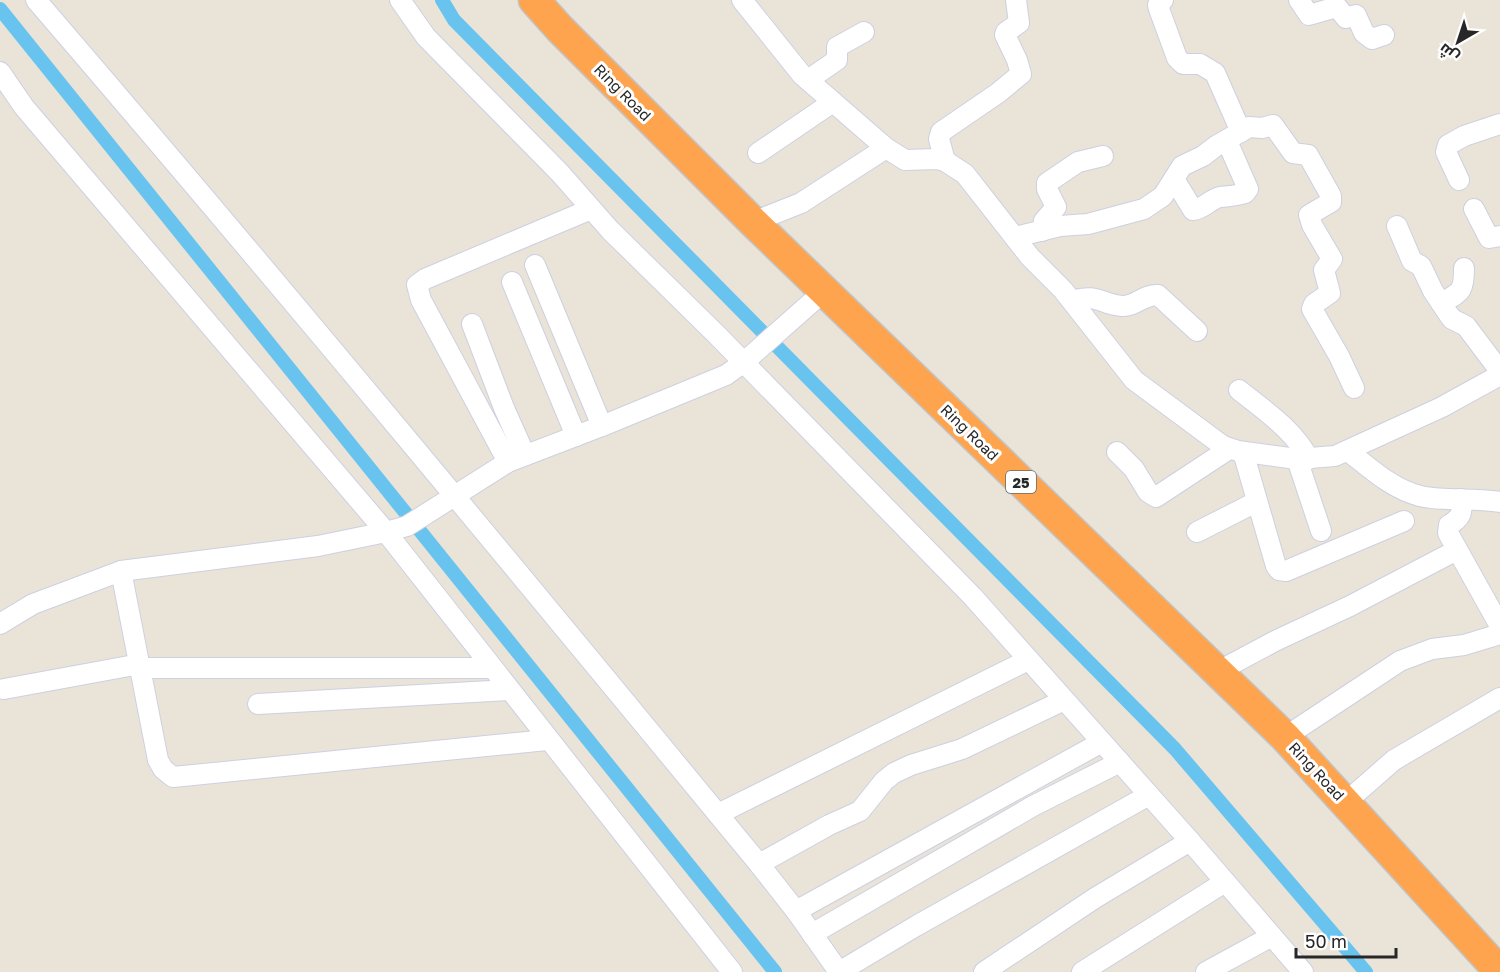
<svg xmlns="http://www.w3.org/2000/svg" width="1500" height="972" viewBox="0 0 1500 972" font-family="'Golos Text',Cairo,sans-serif">
<style>
.lines{fill:none;stroke-linecap:round;stroke-linejoin:round}
.canal{stroke:#68c4ef;stroke-width:14}
.minor-casing{stroke:#cdd0e1;stroke-width:22}
.highway-casing{stroke:#c3c3c3;stroke-width:33}
.minor{stroke:#fff;stroke-width:20}
.highway{stroke:#ffa44e;stroke-width:30}
.labels{text-anchor:middle;dominant-baseline:central;stroke-width:6;stroke-linejoin:round;paint-order:stroke}
.shield{fill:#fff;stroke:#686868;stroke-width:1.5}
.shield-label{font-size:14px;font-weight:bold;fill:#272727}
.street-label{font-size:15px;fill:#272727;stroke:#fff}
</style>
<rect width="100%" height="100%" fill="#eae3d8"/>
<g class="lines">
<!-- canal -->
<g class="canal">
<polyline points="442,0 454,20 1175,749 1366,972"/>
<polyline points="0,9 775,972"/>
</g>
<!-- minor casing -->
<g class="minor-casing">
<g id="minor">
<path d="M 36,0 C 281,285 520,574 759,864 L 796,911 L 839,972 L 916,926 L 1149,795"/>
<polyline points="400,0 426,37 560,173 610,230 717,335 973,597 1190,841 1303,972"/>
<polyline points="742,0 802,75 886,148 905,160 937,159 945,161 965,174 1030,257 1063,290 1134,380 1223,446 1238,451 1297,459 1335,456 1442,407 1500,375"/>
<polyline points="1163,0 1158,5 1159,9 1177,58 1183,64 1200,64 1215,73 1241,132"/>
<polyline points="1299,0 1309,15 1337,7 1346,18 1356,15 1364,33 1372,39 1384,35"/>
<polyline points="0,72 24,107 386,532 732,972"/>
<polyline points="808,80 837,60 837,47 864,32"/>
<polyline points="758,153 833,102"/>
<polyline points="945,161 939,139 941,132 998,93 1021,74 1017,60 1005,35 1006,32 1019,23 1016,0"/>
<path d="M 1174,179 L 1193,210 C 1204,209 1210,199 1220,197 C 1229,196 1236,196 1245,193 L 1248,189 L 1227,141"/>
<polyline points="1459,180 1446,152 1448,145 1464,136 1500,124"/>
<polyline points="1474,209 1489,238 1500,236"/>
<polyline points="753,222 801,203 886,148"/>
<polyline points="1397,226 1412,261 1421,266 1433,291 1449,315 1452,319 1466,326 1500,371"/>
<polyline points="1042,231 1044,221 1056,207 1047,189 1047,183 1078,162 1103,156"/>
<polyline points="1015,237 1060,226 1088,224 1144,209 1163,196 1182,166 1203,156 1216,146 1249,127 1262,128 1273,125 1293,153 1308,155 1331,196 1331,202 1309,215 1312,225 1332,259 1324,270 1330,293 1314,304 1312,309 1339,356 1354,388"/>
<polyline points="535,265 602,426"/>
<polyline points="512,282 576,436"/>
<path d="M 1072,301 C 1099,293 1099,304 1122,306 C 1134,307 1145,294 1158,295 L 1197,331"/>
<path d="M 1441,303 C 1461,292 1464,292 1464,268"/>
<polyline points="472,324 504,408 525,455"/>
<path d="M 1239,390 C 1265,411 1293,429 1309,459"/>
<path d="M 1348,451 C 1370,468 1392,489 1420,496 C 1446,502 1474,497 1500,502"/>
<polyline points="1117,452 1134,469 1148,492 1156,497 1229,449"/>
<polyline points="1243,452 1276,566 1279,570 1286,571 1404,521"/>
<polyline points="1297,459 1321,531"/>
<polyline points="508,462 421,300 417,285 425,279 591,209"/>
<path d="M 1461,499 C 1463,513 1461,518 1449,525 L 1448,533 L 1500,626"/>
<polyline points="1197,532 1256,502"/>
<polyline points="121,571 158,760 163,769 173,777 547,740"/>
<polyline points="0,624 33,604 121,571 318,546 386,532 407,526 508,462 602,426 726,375 744,362 813,301"/>
<polyline points="140,668 492,668"/>
<polyline points="1217,672 1275,641 1350,606 1457,550"/>
<polyline points="4,689 140,664"/>
<polyline points="258,704 509,690"/>
<polyline points="1285,737 1400,661 1432,649 1464,645 1500,634"/>
<polyline points="1346,802 1394,760 1500,698"/>
<polyline points="718,814 1028,660"/>
<polyline points="759,864 829,825 860,811 884,781 894,773 911,765 962,749 1064,700"/>
<polyline points="796,911 1102,742"/>
<polyline points="812,934 1033,806 1120,762"/>
<polyline points="984,972 1095,898 1190,841"/>
<polyline points="1082,972 1225,882"/>
<polyline points="1206,972 1272,936"/>
</g>
</g>
<!-- highway casing -->
<g class="highway-casing">
<polyline id="highway" points="534,0 560,29 753,222 1285,737 1500,972"/>
</g>
<!-- minor -->
<use href="#minor" class="minor"/>
<!-- highway -->
<use href="#highway" class="highway"/>
</g>
<g class="labels">
<!-- shield labels -->
<rect class="shield" x="1006" y="471" width="30" height="22" rx="4.5"/>
<g class="shield-label">
<text x="1021" y="482">25</text>
</g>
<!-- street labels -->
<g class="street-label">
<text transform="translate(623 92) rotate(45)">Ring Road</text>
<text transform="translate(970 432) rotate(44)">Ring Road</text>
<text transform="translate(1317 771) rotate(47)">Ring Road</text>
</g>
</g>
<!-- north arrow -->
<g transform="translate(1458 42) rotate(219)" stroke="#ffffff" stroke-width="4.5" paint-order="stroke">
<path d="M0-4.5L10 22L0 15L-10 22Z" fill="#272727"/>
<text y="-9" font-size="16" font-weight="bold" text-anchor="middle" fill="#272727">ش</text>
</g>
<!-- scale -->
<path d="M1296 948v9h100v-9" fill="none" stroke="#272727" stroke-width="3"/>
<text x="1305" y="948" font-size="18" fill="#272727" stroke="#ffffff" stroke-width="4.5" paint-order="stroke">50 m</text>
</svg>
